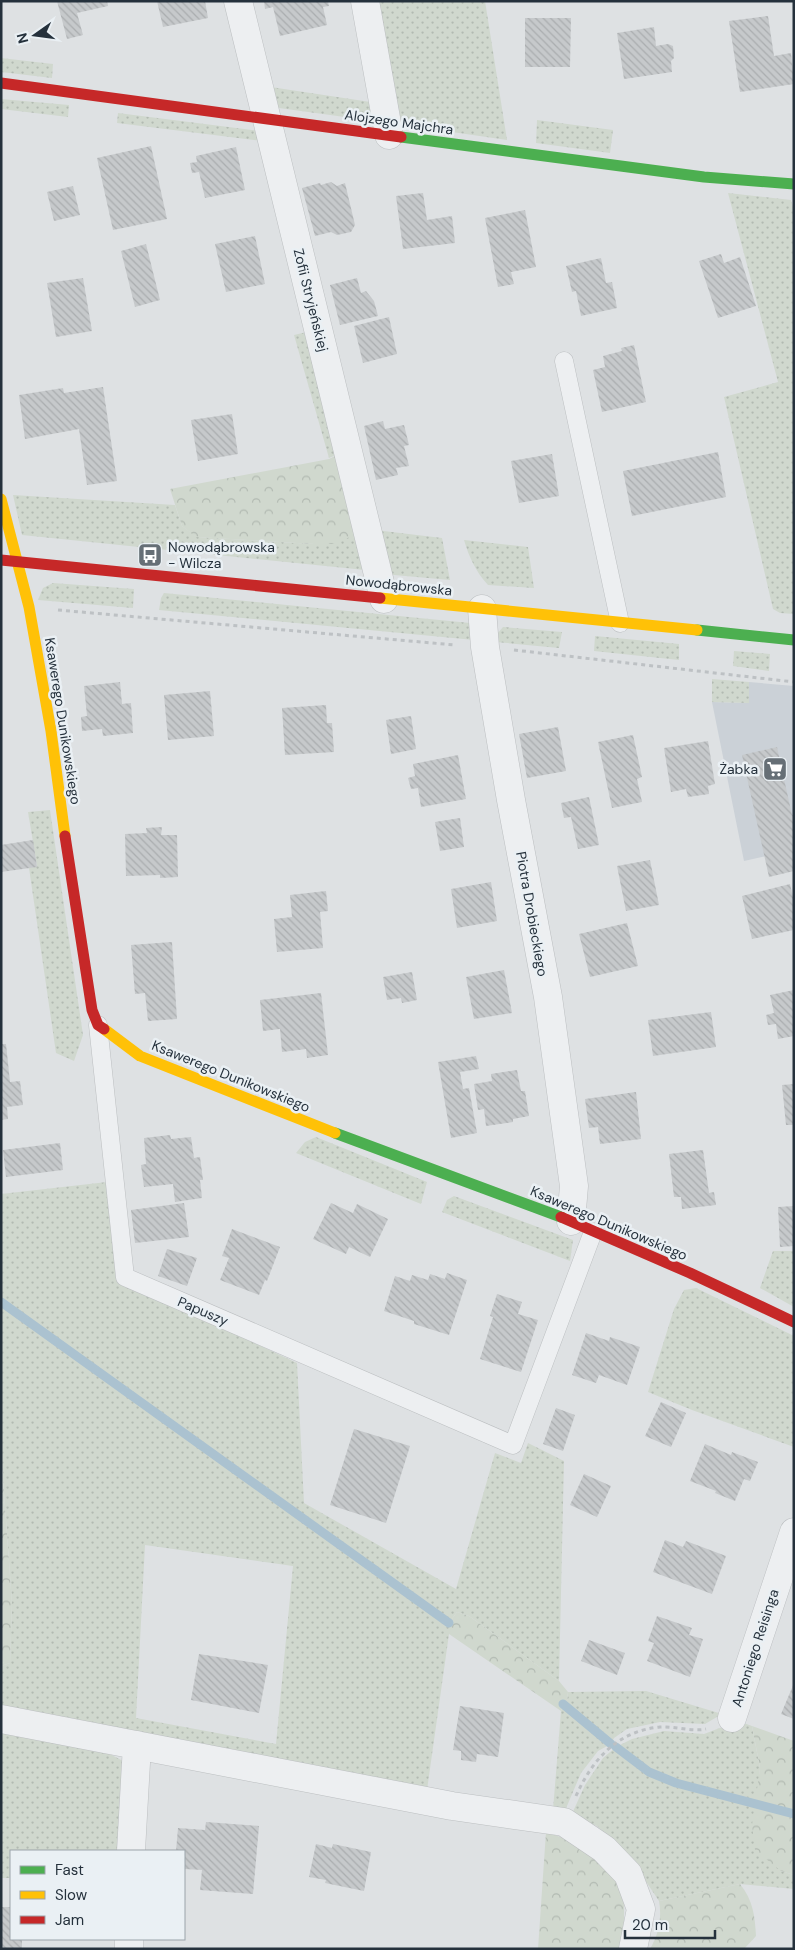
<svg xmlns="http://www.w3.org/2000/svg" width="795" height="1950" font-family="'DM Sans',sans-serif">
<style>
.built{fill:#cbd1d7}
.green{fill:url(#green-dots);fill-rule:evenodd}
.forest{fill:url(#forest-crowns)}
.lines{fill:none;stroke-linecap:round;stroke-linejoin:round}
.stream{stroke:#abc2d0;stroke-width:9}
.building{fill:url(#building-back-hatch)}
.lane-casing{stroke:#bcbfc1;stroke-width:19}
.street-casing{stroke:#bcbfc1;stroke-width:29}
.path{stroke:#bdc1c4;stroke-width:3;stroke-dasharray:4 4;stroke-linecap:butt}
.lane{stroke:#edeff1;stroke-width:18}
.street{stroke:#edeff1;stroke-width:28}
.fast{stroke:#4caf50;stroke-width:11}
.slow{stroke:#ffc107;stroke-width:11}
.jam{stroke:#c62828;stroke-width:11}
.labels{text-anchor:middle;stroke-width:5;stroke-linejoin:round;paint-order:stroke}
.street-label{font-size:14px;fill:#25313c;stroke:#eaf0f4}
.poi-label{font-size:14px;fill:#25313c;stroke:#eaf0f4;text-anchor:start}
</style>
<defs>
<pattern id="green-dots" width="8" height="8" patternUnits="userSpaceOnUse" patternTransform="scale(1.25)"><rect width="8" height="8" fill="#d0d8ce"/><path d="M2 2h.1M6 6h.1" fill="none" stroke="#b2bab2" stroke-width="1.8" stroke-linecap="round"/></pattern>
<pattern id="forest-crowns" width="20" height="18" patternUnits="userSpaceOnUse" patternTransform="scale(1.25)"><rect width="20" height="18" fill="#d0d8ce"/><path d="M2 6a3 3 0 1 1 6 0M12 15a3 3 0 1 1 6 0" fill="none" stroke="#b2bab2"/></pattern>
<pattern id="building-back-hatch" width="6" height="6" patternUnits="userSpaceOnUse" patternTransform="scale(1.25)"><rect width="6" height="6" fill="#c6c9cb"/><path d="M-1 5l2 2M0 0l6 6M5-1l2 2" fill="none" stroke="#aaadaf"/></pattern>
</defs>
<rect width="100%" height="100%" fill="#dee1e3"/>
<path class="built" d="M749,682L794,686V850L744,861L712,702L749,703Z"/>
<path class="green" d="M375,1H485L507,140L397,124Z
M1,58L53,64L52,78L1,72Z
M264,86L377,103L374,121L279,108Z
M1,99L69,105L68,117L1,109Z
M118,113L259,131L262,141L117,123Z
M537,120L613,130L610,153L536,143Z
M728,193L791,200L794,211V614L780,613L773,609L724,397L778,382Z
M311,331L341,453L329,458L294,335Z
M13,495L175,505L182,526L197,537L314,544L361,526L365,570L22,535Z
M375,530L442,538L450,580L383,574Z
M464,540L528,547L534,588L488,585C476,572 469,557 464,540Z
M53,583L134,589L133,608L38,600L43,588Z
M164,593L470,623L474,640L159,610L161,598Z
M503,627L562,632L559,648L496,642L497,634Z
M595,636L679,644V660L594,651Z
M734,651L770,654L769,671L733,666Z
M712,679L749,682V703L712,702Z
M50,810L83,1035L74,1061L56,1053L29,868L37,866L28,812Z
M316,1137L427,1182L421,1204L296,1153L305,1142Z
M107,1182L135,1287L297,1363L304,1503L456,1589L495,1453L521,1463L528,1443L564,1461L559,1681L469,1616L457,1612L449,1623V1634L427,1790L132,1734L1,1705V1666L10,1663L12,1603L1,1452V1194ZM145,1545L293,1566L276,1744L136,1718Z
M454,1196L573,1240L570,1261L442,1212L447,1200Z
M773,1251H794V1307L760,1288Z
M696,1288L794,1336V1447L692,1410L648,1392L674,1309L684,1290Z
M646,1691L722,1714L705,1724L660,1722L627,1729L614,1738L611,1744L598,1751L581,1773L564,1813L553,1810L561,1711L563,1704L567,1701L568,1692Z
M738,1721L752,1726L760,1768L758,1788L781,1871L794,1875V1889L740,1884L659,1901L629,1856L597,1826L571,1816L585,1785L603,1758L616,1747L632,1739L664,1731L704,1734Z
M1,1732L106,1752L123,1761L118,1851H11V1878H1Z"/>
<path class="forest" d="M341,453L361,526L354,535L335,544H314L196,537L182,526L170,489L329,459Z
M1,1452L12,1603L10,1663L1,1666Z
M457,1612L469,1616L559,1681L568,1692L567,1701L563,1704L561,1711L449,1634V1623Z
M752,1726L794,1741V1875L781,1871L755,1850L752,1825L760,1768Z
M546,1832L575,1842L599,1856L624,1891V1936L619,1949H538Z
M740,1884C753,1900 755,1916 756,1936L745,1948L650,1949C659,1934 662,1917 659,1901Z"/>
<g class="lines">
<path class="stream" d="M1,1302L449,1623
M563,1704L611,1744
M616,1747L649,1772L676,1783L794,1814"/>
</g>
<path class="building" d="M57,1H107L108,6L77,13L83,35L67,39Z
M157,1H205L208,18L163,27Z
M264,1H328L329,6L323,7L327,25L280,36L273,7L265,9Z
M768,16L774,56L791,53L794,84L740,92L729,21Z
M525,18H571L570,67H525Z
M654,27L656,46L668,44L673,46L674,58L671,61L672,72L624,79L617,33Z
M151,146L167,219L113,230L97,158Z
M236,147L245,190L205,198L199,172L192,173L190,163L197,162L196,156Z
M331,182L337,186L345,183L355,225L351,232L337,235L331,232L315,236L302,188L320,183L321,185Z
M73,186L80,215L54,221L47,192Z
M423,193L427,220L452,216L455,243L403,249L396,196Z
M525,210L536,267L511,272L514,284L498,287L485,218Z
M255,236L265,284L226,292L215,244Z
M146,244L160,300L135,307L121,251Z
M721,254L724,263L740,257L756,306L718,318L699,261Z
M601,258L606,283L612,282L617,308L581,316L576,291L572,292L566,266Z
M83,278L92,331L56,337L47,283Z
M357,278L361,293L366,291L374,301L378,316L340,325L330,285Z
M389,317L397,354L363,363L354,326Z
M634,345L646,402L602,412L593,370L605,367L603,356L622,351L621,348Z
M103,387L117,481L87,485L79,429L25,439L19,395L63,388L64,393Z
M232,414L238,454L198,461L191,420Z
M383,421L385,429L404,425L409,445L404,446L409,466L396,468L398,475L376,480L364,426Z
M718,452L726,497L632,516L623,471Z
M552,454L559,496L519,503L511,461Z
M120,682L122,704L131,703L133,733L103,736L102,729L82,731L81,717L87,716L84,686Z
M210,691L214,736L168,740L164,695Z
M326,705L327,723H332L334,752L285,755L282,708Z
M411,716L416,749L391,754L386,720Z
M558,727L566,771L527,778L519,734Z
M633,735L642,777L637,779L642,802L612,808L598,742Z
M708,741L715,784L708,786L709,794L688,797L686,789L671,792L664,748Z
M777,747L792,815L794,814V871L769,877L742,755Z
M458,755L466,799L421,807L418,788L411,789L408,778L415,776L413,764Z
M589,797L599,845L578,849L571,817L564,818L561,803Z
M460,818L464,847L440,851L435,822Z
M162,827L161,835H177L178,877L160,878V875L126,876L125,834L147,833L146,828Z
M33,840L37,867L1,872V845Z
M650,860L659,905L626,911L617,866Z
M491,882L497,921L457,928L451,889Z
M790,884L794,902V930L752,939L742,896Z
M326,891L328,911L320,912L323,948L277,952L274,919L292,917L290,895Z
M627,923L638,966L590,977L579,934Z
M172,942L177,1019L148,1021L145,993L135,994L131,945Z
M504,970L512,1013L474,1019L466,977Z
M412,972L417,1000L402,1003L401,998L387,1000L383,977Z
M794,990V1036L778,1039L776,1024L768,1025L766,1015L774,1013L770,995Z
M321,993L328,1055L307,1058L306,1049L282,1052L280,1029L263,1031L260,1000Z
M711,1012L716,1047L653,1056L648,1020Z
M1,1044H6L10,1082L20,1081L23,1105L7,1107L8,1119L1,1120Z
M476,1056L479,1069L460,1072L463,1089L469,1088L477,1133L451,1138L438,1062Z
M517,1070L521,1091H525L529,1116L513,1119V1122L486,1126L484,1109L478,1110L474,1084L492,1081L491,1074Z
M794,1084V1125H786L782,1085Z
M636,1092L641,1139L600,1144L598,1127L589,1128L585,1099Z
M170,1135L171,1139L191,1137L194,1158L200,1157L203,1180H200L202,1198L175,1202L173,1184L144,1187L141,1165L146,1164L144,1138Z
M60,1143L63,1170L6,1177L3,1150Z
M703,1150L709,1193L714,1192L716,1205L682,1209L681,1197H674L669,1154Z
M184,1203L189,1237L135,1243L131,1210Z
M331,1203L353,1213L357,1204L388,1219L370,1257L349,1247L346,1254L313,1239Z
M794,1206V1246L780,1247L778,1207Z
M232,1229L280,1247L267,1281L265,1280L259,1295L220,1280L229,1258L222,1256Z
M167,1249L197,1258L187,1286L158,1276Z
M447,1273L467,1280L449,1335L414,1324V1321L384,1311L395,1276L410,1281L412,1275L428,1280L430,1274L445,1279Z
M497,1294L522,1302L518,1314L538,1320L521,1372L480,1359L493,1317L490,1316Z
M586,1333L609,1341L610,1337L640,1347L627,1385L599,1375L596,1383L572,1375Z
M661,1402L686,1413L671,1447L645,1436Z
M556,1408L575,1415L563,1451L543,1444Z
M354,1429L410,1446L386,1523L330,1505Z
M705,1444L731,1455L732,1452L758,1462L750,1481L744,1479L735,1501L715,1493L716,1491L690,1481Z
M584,1474L611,1486L597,1517L570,1505Z
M665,1540L683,1547L686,1541L726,1556L712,1594L653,1572Z
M657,1616L692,1628L689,1635L703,1639L690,1677L647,1661L654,1643L648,1641Z
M589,1640L625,1653L617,1675L581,1661Z
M199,1654L268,1665L259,1713L191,1700Z
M794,1683V1719L781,1714Z
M460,1706L504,1713L498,1757L477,1754L476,1762L461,1760V1751L453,1750Z
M206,1822L259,1826L253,1894L200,1890L202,1870L184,1869V1851H176L178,1828L205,1830Z
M316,1844L332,1848L333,1844L371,1852L364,1891L325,1883L326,1880L309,1877Z
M1,1907H11V1939H22V1949H1Z"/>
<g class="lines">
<defs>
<path id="lane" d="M564,361L620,623
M98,1025L125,1277L513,1445L593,1232"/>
<path id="street" d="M238,1L384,599
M365,1L389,135
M482,609L485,647L511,800L548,997L574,1186L571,1221
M732,1718L794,1532
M1,1719L452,1806L564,1822L604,1849L628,1874L641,1909L633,1949
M131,1851L137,1745
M129,1949V1939"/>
</defs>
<use href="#lane" class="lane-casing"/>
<use href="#street" class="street-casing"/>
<path class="path" d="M58,610L455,645
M514,650L794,682
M576,1796C592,1760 617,1731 660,1727C675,1726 691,1732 706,1729"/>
<use href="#lane" class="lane"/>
<use href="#street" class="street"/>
<path class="fast" d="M401,137L704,177L794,184
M697,630L794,640
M335,1133L561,1217"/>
<path class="slow" d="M1,499L29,607L51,731L65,836
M380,598L697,630
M104,1029L140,1056L335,1133"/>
<path class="jam" d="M1,83L401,137
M1,560L380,598
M65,836L92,1010L98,1025L104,1029
M561,1217L690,1273L794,1322"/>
</g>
<defs>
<symbol id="bus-square" viewBox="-11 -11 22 22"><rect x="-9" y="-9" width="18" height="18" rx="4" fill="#666f76" stroke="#eaf0f4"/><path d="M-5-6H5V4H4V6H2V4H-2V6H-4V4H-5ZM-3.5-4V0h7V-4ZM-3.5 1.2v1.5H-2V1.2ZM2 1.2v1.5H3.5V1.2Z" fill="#fff"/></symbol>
<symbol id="supermarket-square" viewBox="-11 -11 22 22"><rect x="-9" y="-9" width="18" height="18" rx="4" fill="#666f76" stroke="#eaf0f4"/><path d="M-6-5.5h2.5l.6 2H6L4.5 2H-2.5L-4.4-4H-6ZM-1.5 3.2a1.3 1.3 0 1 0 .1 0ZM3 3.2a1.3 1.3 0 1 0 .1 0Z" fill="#fff"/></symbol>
</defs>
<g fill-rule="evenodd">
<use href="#bus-square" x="136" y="541" width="28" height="28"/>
<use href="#supermarket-square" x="761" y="755" width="28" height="28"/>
</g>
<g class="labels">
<g class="street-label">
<text transform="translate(399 122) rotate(8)" y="5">Alojzego Majchra</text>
<text transform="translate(311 300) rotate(76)" y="5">Zofii Stryjeńskiej</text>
<text transform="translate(399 585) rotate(6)" y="5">Nowodąbrowska</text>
<text transform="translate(63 721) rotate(81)" y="5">Ksawerego Dunikowskiego</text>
<text transform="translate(532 914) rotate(80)" y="5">Piotra Drobieckiego</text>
<text transform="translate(231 1076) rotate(22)" y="5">Ksawerego Dunikowskiego</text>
<text transform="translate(609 1223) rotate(23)" y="5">Ksawerego Dunikowskiego</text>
<text transform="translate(203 1311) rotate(23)" y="5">Papuszy</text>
<text transform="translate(755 1648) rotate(-72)" y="5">Antoniego Reisinga</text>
</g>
<g class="poi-label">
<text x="168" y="552">Nowodąbrowska<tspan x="168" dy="16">- Wilcza</tspan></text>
<text x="758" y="774" text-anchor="end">Żabka</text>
</g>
</g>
<rect width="795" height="1950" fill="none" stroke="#25313c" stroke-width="5"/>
<rect x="10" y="1850" width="175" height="90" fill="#eaf0f4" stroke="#9ba4aa"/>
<rect x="20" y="1866" width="25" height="8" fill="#4caf50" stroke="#9ba4aa"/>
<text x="55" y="1875" font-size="15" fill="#25313c">Fast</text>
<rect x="20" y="1891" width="25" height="8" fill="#ffc107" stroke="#9ba4aa"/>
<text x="55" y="1900" font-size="15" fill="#25313c">Slow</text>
<rect x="20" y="1916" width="25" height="8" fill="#c62828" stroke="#9ba4aa"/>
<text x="55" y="1925" font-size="15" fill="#25313c">Jam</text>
<g transform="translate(35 35) rotate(256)" stroke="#eaf0f4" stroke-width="4" paint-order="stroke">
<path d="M0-4L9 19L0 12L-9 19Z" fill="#25313c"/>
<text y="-8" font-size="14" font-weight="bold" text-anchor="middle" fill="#25313c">N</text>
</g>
<path d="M625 1930v8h90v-8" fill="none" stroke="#25313c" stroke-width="2.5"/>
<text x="632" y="1930" font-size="15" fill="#25313c" stroke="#eaf0f4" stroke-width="4" paint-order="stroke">20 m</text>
</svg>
